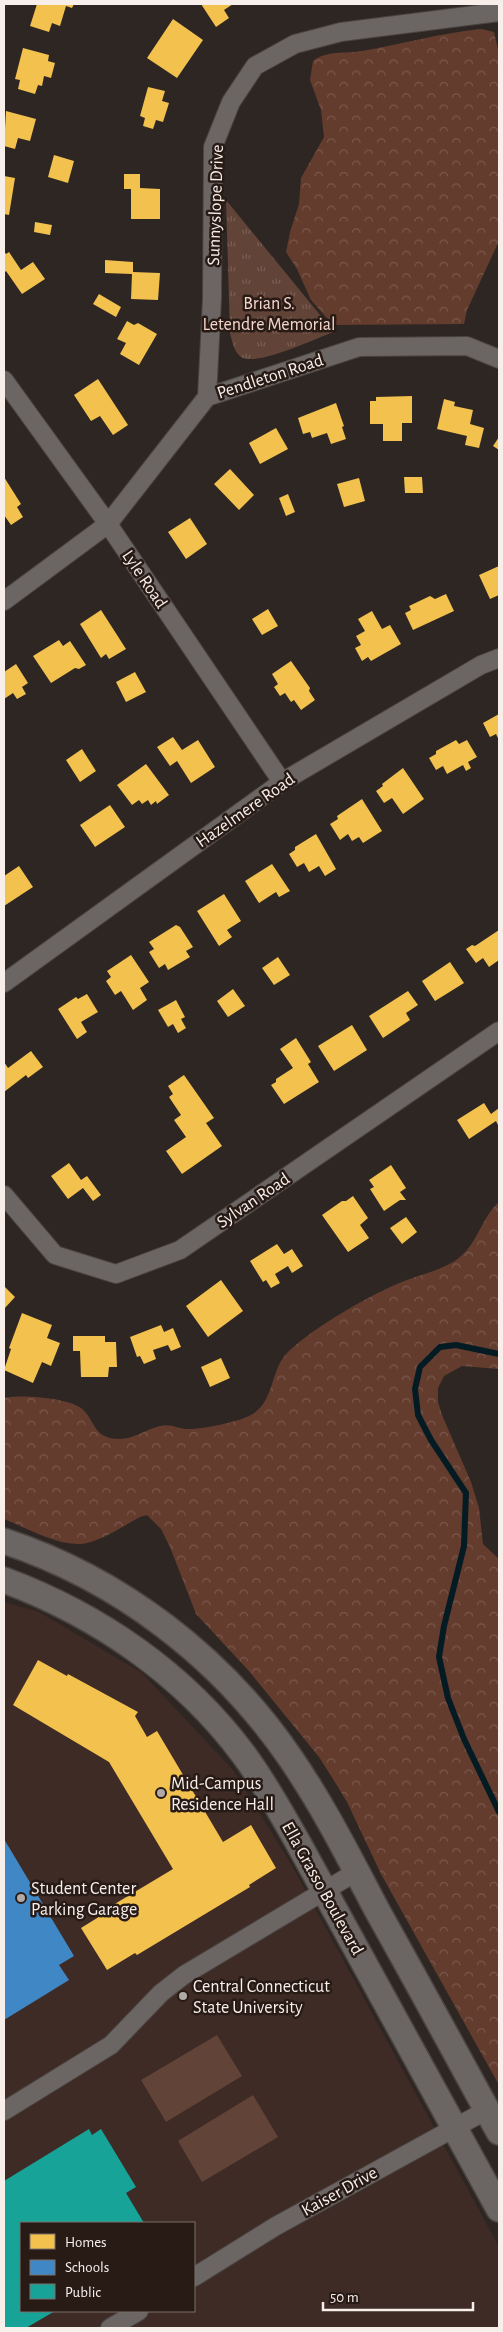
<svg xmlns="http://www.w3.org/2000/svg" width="503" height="2332" font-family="'Alegreya Sans',sans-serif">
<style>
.built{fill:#3e2b25;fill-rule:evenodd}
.forest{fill:url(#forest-crowns)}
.park{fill:url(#park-tufts)}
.garden{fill:#624337}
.homes{fill:#f2c14e}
.schools{fill:#3f88c5}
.public{fill:#17a398}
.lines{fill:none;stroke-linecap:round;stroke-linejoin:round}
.stream{stroke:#041b24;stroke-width:6}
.minor-casing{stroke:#4b4541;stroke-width:20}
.secondary-casing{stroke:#4b4541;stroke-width:28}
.minor{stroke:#6b6563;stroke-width:18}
.secondary{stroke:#6b6563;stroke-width:25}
.poi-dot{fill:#b1a9a5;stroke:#281b16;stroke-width:2}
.labels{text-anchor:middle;stroke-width:5;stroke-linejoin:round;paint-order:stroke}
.street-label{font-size:18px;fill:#f8efeb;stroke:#281b16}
.park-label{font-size:18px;fill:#f6d6cb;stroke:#281b16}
.poi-label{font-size:18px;fill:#f8efeb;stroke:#281b16;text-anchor:start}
</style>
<defs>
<pattern id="forest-crowns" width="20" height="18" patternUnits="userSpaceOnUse" patternTransform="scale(1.25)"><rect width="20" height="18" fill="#633c2e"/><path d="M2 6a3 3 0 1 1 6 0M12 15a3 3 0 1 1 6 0" fill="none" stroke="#7a584c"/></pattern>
<pattern id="park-tufts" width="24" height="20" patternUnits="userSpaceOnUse" patternTransform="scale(1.25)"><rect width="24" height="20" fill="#624337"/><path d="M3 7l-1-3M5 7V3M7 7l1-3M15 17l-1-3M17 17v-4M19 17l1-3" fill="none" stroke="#795e54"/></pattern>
</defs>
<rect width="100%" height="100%" fill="#2e2623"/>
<path class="built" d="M4,1602L39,1612L142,1673L233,1770L291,1864L499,2247V2328H4ZM21,2223H194V2311H21Z"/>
<path class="forest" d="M481,29L494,32L499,54V241L467,310L464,324L333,325L311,300L297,269L286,252L290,232L299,204L301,178L324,137L321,110L310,80L313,61C327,50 345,54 362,51C402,44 441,33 481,29Z
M499,1202V1369L462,1366L444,1376L438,1388V1402L442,1415L471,1482L479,1508L483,1544L499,1559V2085L381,1874L347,1802L333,1779L319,1757L248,1670L196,1614L170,1547L161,1529L147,1515L140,1517C125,1525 98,1543 81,1544C55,1545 27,1528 4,1519V1398C20,1394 68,1398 81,1408C96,1420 92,1439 120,1439C133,1439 147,1429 160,1426C171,1423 178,1429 189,1429C204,1429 238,1422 251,1415C275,1402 270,1369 288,1352C314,1327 365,1298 397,1284C417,1275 443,1271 460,1257C478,1242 482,1217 499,1202Z"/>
<path class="park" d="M226,200L334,332C316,338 257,367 241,357C234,352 232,341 230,333Z"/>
<path class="garden" d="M217,2035L242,2076L166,2122L141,2080Z
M253,2095L278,2137L202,2182L178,2141Z"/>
<path class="homes" d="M37,4H74L72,8L66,6L60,26L52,23L49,32L30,26Z
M201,4H233L224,10L229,18L216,27Z
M173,19L203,40L177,78L147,58Z
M23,48L49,55L48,61L55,63L51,78L44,76L42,86L38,85L35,94L18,89L20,80L15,79Z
M148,87L165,91L162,101L169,103L163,122L156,120L153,129L143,126L145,118L140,116Z
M6,111L36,119L30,141L18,138L15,149L4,146Z
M54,155L74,161L68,183L48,177Z
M124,174H140V188L160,189V219H131V189H124Z
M4,176L15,178L9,215L4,214Z
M35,222L52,225L50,235L34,232Z
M4,251L6,254L9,252L21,270L33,262L45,279L22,294L6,271L4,273Z
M105,260L133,262V272L160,273L158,300L131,299L132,274L105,273Z
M99,294L121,307L116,317L93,304Z
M127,321L134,325L138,323L157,334L139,365L120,354L126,343L117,339Z
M98,379L128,425L113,435L100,416L91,421L74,395Z
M412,396V423H402V441H383V424H370V401H376V397Z
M444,399L455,402L454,406L473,410L470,424L484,428L479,448L465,445L467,436L437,429Z
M336,403L344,426L342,427L346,439L331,444L327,433L312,438L310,432L303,434L298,418Z
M276,428L288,449L260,464L249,443Z
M499,437V450L493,446Z
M230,469L254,495L239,510L214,484Z
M4,477L21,504L17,507L23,517L11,525L4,515Z
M404,477H422L423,493H405Z
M359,478L365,501L344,507L337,484Z
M288,494L295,512L286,516L279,498Z
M190,518L207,544L186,559L168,532Z
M499,566V595L490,599L479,575Z
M446,594L454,611L413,630L405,613L411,610L409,606L430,596L435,599Z
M268,609L278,626L262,635L252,619Z
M101,610L126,649L109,659L106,654L101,658L80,624Z
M372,611L382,629L390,625L401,644L371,661L368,657L362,661L355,648L361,645L356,636L365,631L358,619Z
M59,640L63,646L70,641L86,665L79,669L75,668L51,683L33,656Z
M291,661L310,688L309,691L315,700L301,710L294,700L291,702L285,693L280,696L274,687L278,684L272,674Z
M16,664L28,683L22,687L26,694L17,699L13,693L4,699V672Z
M135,672L146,692L126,702L116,682Z
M499,714V740L496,734L490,737L483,723Z
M173,737L182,750L198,740L215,767L191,783L177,761L170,766L157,747Z
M456,740L459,744L467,740L477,757L468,762L471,768L466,771L463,765L447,774L443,766L436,770L429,758L436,754V751Z
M82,749L96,771L80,782L66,760Z
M146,764L169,795L157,804L156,801L151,805L148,800L142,804L139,800L132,805L117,785Z
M403,768L424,799L403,814L392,798L384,803L376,791L383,786L382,784Z
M362,799L382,831L363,843L359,837L352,841L348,834L340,840L330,824L338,819L337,816Z
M110,805L125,827L95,847L80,825Z
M316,834L336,869L325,876L319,866L309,872L304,863L297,867L289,854L295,850V847Z
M272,864L290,891L279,897L276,892L259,903L245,881Z
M19,866L33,887L4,906V876Z
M224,894L241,921L227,930L232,937L219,946L197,911Z
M176,925L180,927L193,947L186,951L190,957L168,970L165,964L159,968L149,952L154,949L149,942Z
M499,930V960L489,967L483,958L476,963L466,949L472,945L475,946Z
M131,955L149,982L140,988L147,1000L133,1010L121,991L115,995L106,981L111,977L107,971Z
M278,957L290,975L274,985L262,968Z
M450,962L464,983L435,1001L422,981Z
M233,989L245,1006L228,1017L217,1001Z
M408,991L418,1005L406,1013L410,1020L383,1038L369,1016Z
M87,994L98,1012L81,1022L87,1032L77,1039L58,1009L76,997L78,999Z
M176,1000L185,1017L181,1019L186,1028L178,1033L173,1024L168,1027L158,1010Z
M352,1025L367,1050L334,1071L318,1046Z
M296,1038L311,1062L308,1064L319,1082L284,1104L271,1085L276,1082V1079L293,1068L280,1049Z
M31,1051L43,1067L28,1078L26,1075L4,1092V1062L8,1068Z
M184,1075L214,1118L206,1123L222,1146L182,1174L166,1151L186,1137L174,1120L181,1115L169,1097L173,1094L168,1086Z
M484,1103L491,1114L499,1108V1127L496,1121L469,1139L457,1120Z
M69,1163L81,1180L87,1176L101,1195L93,1201L83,1188L68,1199L51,1176Z
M391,1165L406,1188L400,1192L406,1200H400L384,1211L370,1189L374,1187L369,1180Z
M353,1196L368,1218L360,1225L369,1238L348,1252L322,1215L342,1201H346Z
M406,1217L417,1232L402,1244L390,1228Z
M277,1244L284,1254L292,1249L303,1266L292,1273L288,1266L275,1274L280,1283L271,1288L266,1280L263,1282L250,1261Z
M221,1280L243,1311L208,1337L186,1306Z
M4,1286L15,1297L4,1309Z
M22,1313L52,1325L47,1338L60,1343L51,1366L42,1362L33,1383L4,1370L11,1349L9,1348Z
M161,1325L164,1332L173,1328L181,1347L171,1351L168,1345L153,1350L156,1359L144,1364L140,1356L137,1357L130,1337Z
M73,1336H105V1342H116L117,1367H109L108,1377H81L80,1351H73Z
M221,1358L230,1378L210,1387L201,1367Z
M38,1660L67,1676L68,1674L138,1712L135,1716L147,1737L157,1731L223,1842L251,1825L276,1868L249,1885L250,1887L137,1955L135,1953L107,1970L81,1928L110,1910L108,1908L173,1869L109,1762L13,1705Z"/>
<path class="schools" d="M4,1839L74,1956L59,1965L69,1980L4,2020Z"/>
<path class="public" d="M89,2129L92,2135L101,2129L136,2187L126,2193L144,2223H21V2311H55L26,2328H4V2181Z"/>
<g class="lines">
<path class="stream" d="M499,1354L456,1345L440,1347L420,1367L415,1389L418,1415L431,1440L466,1493L464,1546L444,1626L439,1657L448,1698L464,1739L499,1812"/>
<defs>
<path id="minor" d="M4,380L108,524L282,782
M207,397L212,299L213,147L231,102L255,66L295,44L341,32L499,12
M4,601L108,524L207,397L359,347L467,346L499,359
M4,983L282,782L481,665L499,658
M4,1195L55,1255L116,1274L180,1250L499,1031
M4,2111L111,2045L161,1993L184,1975L356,1872
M194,2277L276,2226L487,2110
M110,2328L139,2311"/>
<path id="secondary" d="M4,1541C119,1579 220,1656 289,1756C323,1805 350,1859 378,1912C419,1985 459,2059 499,2132
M4,1580C98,1615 184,1674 244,1755C264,1782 280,1811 296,1839L499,2209"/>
</defs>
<use href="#minor" class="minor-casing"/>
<use href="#secondary" class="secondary-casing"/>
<use href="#minor" class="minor"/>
<use href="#secondary" class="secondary"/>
</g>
<g class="poi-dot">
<circle cx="161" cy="1793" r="5"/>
<circle cx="21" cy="1898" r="5"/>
<circle cx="183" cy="1996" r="5"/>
</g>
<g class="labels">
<g class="street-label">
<text transform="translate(215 205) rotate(-88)" y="6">Sunnyslope Drive</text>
<text transform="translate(270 376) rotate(-18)" y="6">Pendleton Road</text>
<text transform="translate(145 579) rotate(56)" y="6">Lyle Road</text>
<text transform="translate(245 810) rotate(-35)" y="6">Hazelmere Road</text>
<text transform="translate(253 1200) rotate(-34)" y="6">Sylvan Road</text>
<text transform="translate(323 1888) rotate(61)" y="6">Ella Grasso Boulevard</text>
<text transform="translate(339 2191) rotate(-29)" y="6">Kaiser Drive</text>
</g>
<g class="park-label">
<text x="269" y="309">Brian S.<tspan x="269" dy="21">Letendre Memorial</tspan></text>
</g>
<g class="poi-label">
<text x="171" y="1789">Mid-Campus<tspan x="171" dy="21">Residence Hall</tspan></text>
<text x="31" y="1894">Student Center<tspan x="31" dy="21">Parking Garage</tspan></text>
<text x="193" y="1992">Central Connecticut<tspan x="193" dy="21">State University</tspan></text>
</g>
</g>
<rect width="503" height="2332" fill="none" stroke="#f8efeb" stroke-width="10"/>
<rect x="20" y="2222" width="175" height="90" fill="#281b16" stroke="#7b706b"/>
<rect x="30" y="2234" width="25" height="15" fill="#f2c14e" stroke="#7b706b"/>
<text x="65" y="2247" font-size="15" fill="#f8efeb">Homes</text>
<rect x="30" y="2260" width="25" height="15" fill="#3f88c5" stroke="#7b706b"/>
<text x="65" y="2272" font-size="15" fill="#f8efeb">Schools</text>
<rect x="30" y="2284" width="25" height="15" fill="#17a398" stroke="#7b706b"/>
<text x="65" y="2297" font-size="15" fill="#f8efeb">Public</text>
<path d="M323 2302v8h150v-8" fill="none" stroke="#f8efeb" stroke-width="2.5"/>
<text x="330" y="2302" font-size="15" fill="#f8efeb" stroke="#281b16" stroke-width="4" paint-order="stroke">50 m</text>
</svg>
